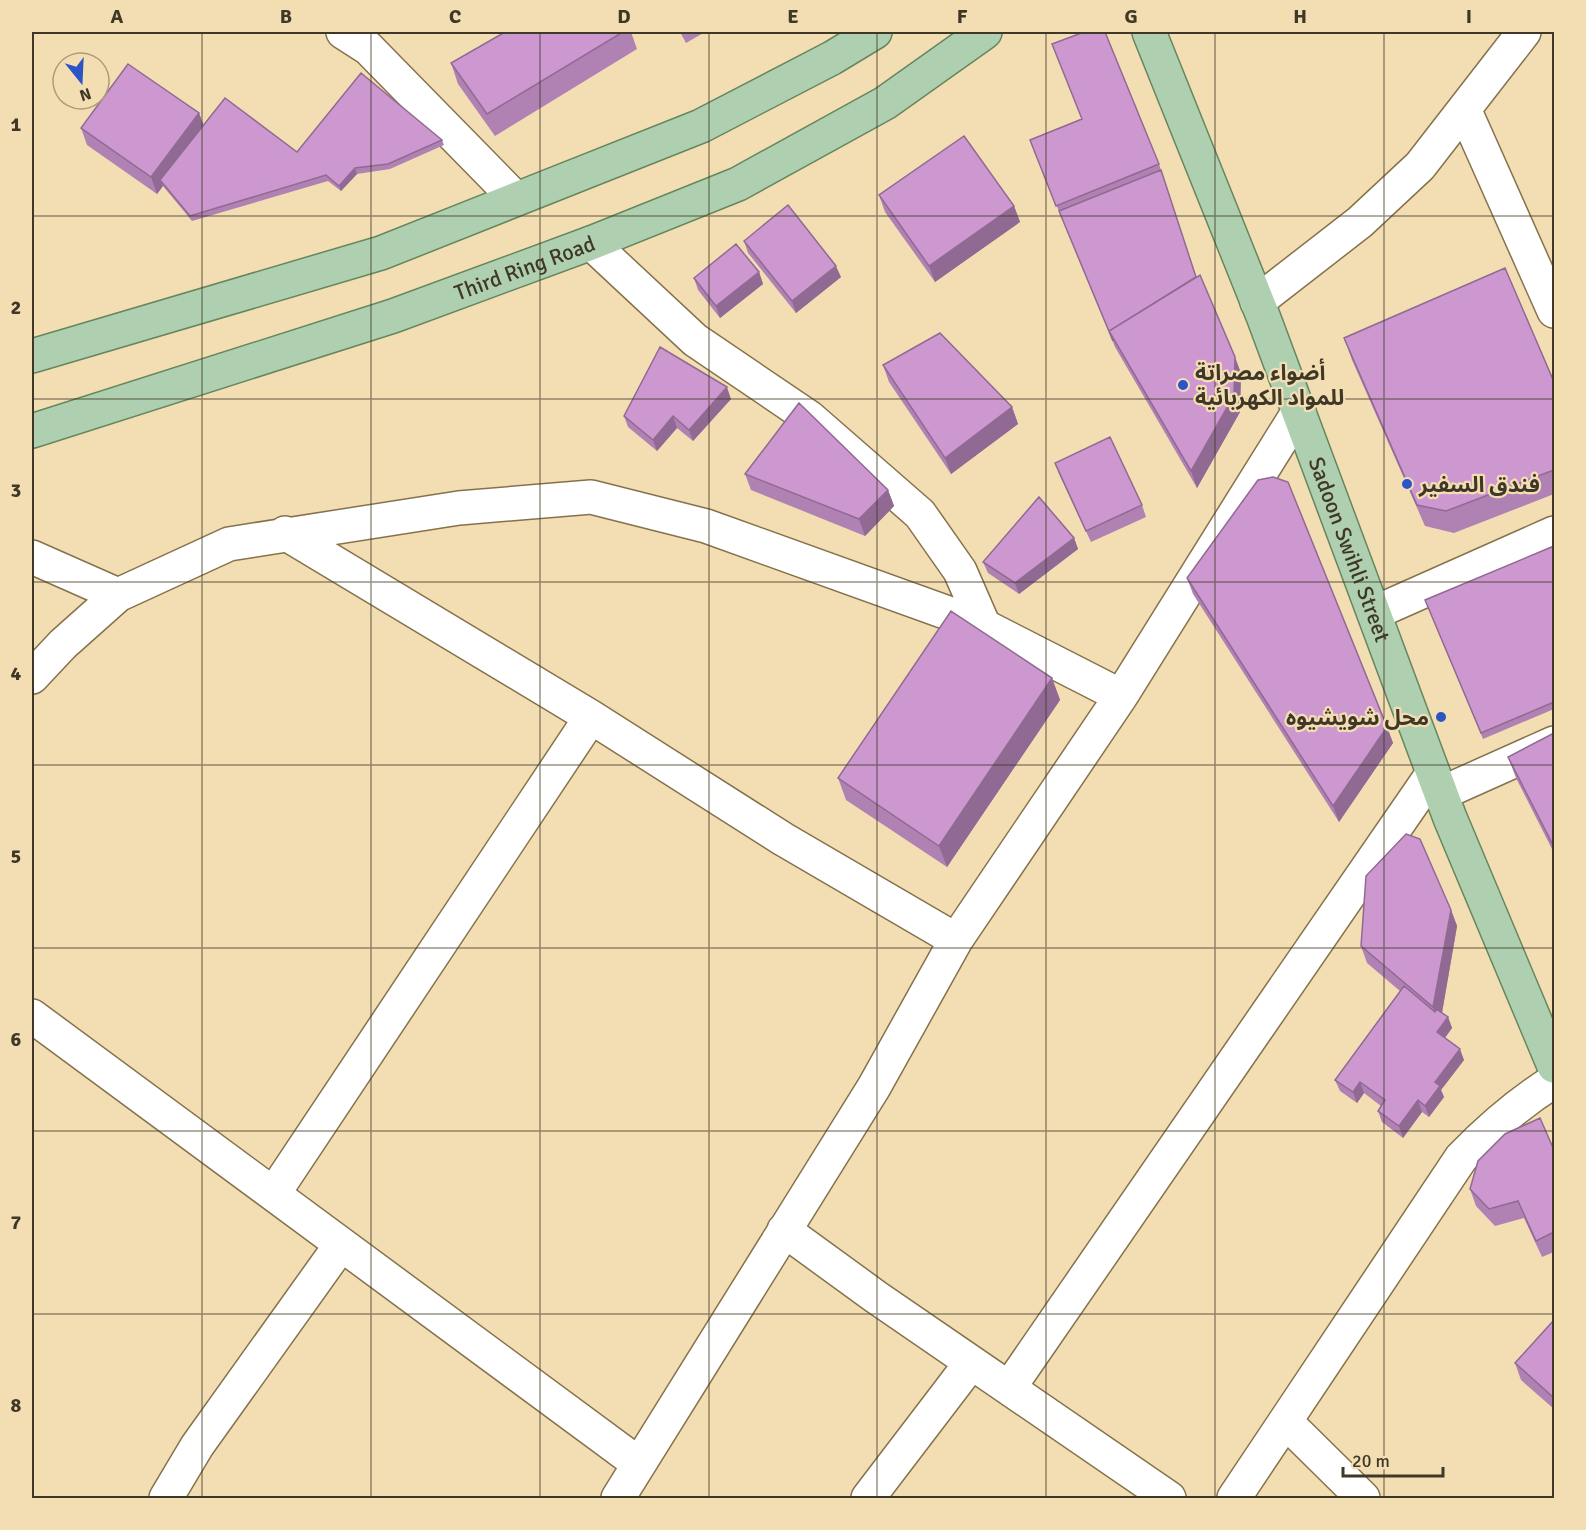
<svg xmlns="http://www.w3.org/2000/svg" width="1586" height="1530" font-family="Signika,'Noto Sans Arabic',sans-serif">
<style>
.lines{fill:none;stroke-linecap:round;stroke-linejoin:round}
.minor-casing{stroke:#85724b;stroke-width:36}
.major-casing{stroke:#66865e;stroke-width:36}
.minor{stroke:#fff;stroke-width:33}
.major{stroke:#afd0b0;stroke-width:33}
.wall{fill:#b082b3}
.shaded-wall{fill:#906a92}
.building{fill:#cd97d0;stroke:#906a92;stroke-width:1.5}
.grid{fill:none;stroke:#403827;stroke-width:1.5;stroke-opacity:0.55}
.poi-dot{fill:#2b55c4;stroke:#f3deb4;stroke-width:2}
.labels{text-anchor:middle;stroke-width:4.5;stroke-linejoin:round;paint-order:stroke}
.street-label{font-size:22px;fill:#403827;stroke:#f3deb4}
.poi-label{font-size:22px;font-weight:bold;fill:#403827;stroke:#f3deb4;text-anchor:start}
.neatline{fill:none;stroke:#403827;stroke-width:2}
.grid-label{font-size:20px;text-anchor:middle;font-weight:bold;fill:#403827}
</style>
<rect width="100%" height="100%" fill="#f3deb4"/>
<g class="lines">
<defs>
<path id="minor" d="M343,32L368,48L515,198
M1465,111L1554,311
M591,243L695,340L810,418L920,514L960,571L984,626
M1257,302L1360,222L1420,166L1524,32
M285,533L591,717
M32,557L118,595
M1374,613L1554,533
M32,677L63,644L118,595L229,544L459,508L591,497L706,526L984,626L1121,696
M1440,794L1554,743
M32,1016L639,1464
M274,1193L591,717L783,839L956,940
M784,1230L876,1297L1169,1498
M1009,1388L1433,773
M1286,1422L1363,1498
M166,1498L197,1446L340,1246
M618,1498L874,1087L956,940L1121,696L1299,411
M868,1498L971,1363
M1234,1498L1461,1158C1490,1128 1519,1103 1554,1081"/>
<g id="major">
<path id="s1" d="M1149,32L1263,316L1450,818L1554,1066"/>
<path d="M32,356L381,253L701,126L832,58L875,32"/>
<path id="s2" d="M32,431L393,316L591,243L738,184L885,103L985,32"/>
</g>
</defs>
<use href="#minor" class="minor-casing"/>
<use href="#major" class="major-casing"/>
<use href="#minor" class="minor"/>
<use href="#major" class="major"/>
</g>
<path class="wall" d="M505,32H631L637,49L495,136L458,84L451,63Z
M680,32H705L686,43Z
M199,113L204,126L297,152L442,140L444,145L390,169L357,174L341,191L328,181L192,221L163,186L157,194L87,145L81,128Z
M1034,151L1159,164L1196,277L1241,373L1240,412L1197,488L1115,347Z
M879,195L1014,206L1020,222L935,282L885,212Z
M744,241L841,277L796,313L748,253Z
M759,272L763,284L720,318L698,290L694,278Z
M1344,338L1554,382V494L1454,533L1425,526L1352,360Z
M883,365L1012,407L1018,424L951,474L889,382Z
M731,399L693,441L677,428L657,451L628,427L624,416Z
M1055,463L1142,505L1146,517L1091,542L1059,474Z
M745,474L888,490L894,506L865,536L751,490Z
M1074,538L1078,549L1019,594L988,573L983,562Z
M1554,546V709L1483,739L1425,600Z
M1187,578L1387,727L1393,743L1339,822L1193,594Z
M1052,678L1060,700L947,867L846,800L838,778Z
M1554,733V853L1516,778L1508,757Z
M1451,910L1457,926L1442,1013L1448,1017L1452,1028L1445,1038L1464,1060L1441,1090L1444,1097L1429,1117L1422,1112L1403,1138L1382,1122L1378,1111L1381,1106L1364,1093L1357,1103L1340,1091L1335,1080L1400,991L1367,963L1361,946Z
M1554,1150V1252L1542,1257L1524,1218L1495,1226L1476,1206L1470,1189Z
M1554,1320V1409L1521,1380L1515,1363Z"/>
<path class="shaded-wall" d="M199,113L205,130L160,180L163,186L157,194L151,177Z
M355,168L357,174L341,191L339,186Z
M1014,206L1020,222L935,282L929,266Z
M836,266L841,277L796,313L792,301Z
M759,272L763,284L720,318L716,306Z
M1235,357L1241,373L1240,412L1197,488L1191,471Z
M727,387L731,399L693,441L689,430Z
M1012,407L1018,424L951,474L945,458Z
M673,416L677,428L657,451L653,440Z
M888,490L894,506L865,536L859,519Z
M1074,538L1078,549L1019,594L1015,583Z
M1052,678L1060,700L947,867L939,846Z
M1387,727L1393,743L1339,822L1333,806Z
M1451,910L1457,926L1440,1024L1433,1007Z
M1448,1017L1452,1028L1441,1043L1437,1032Z
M1460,1049L1464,1060L1441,1090L1444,1097L1429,1117L1425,1106L1435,1082Z
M1360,1082L1364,1093L1357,1103L1353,1092Z
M1418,1100L1422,1112L1403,1138L1399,1126Z"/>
<path class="building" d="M505,32H623L487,114L451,63Z
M1084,32H1105L1159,164L1056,206L1030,140L1082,119L1052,44Z
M128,64L199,113L151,177L81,128Z
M361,73L442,140L388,164L355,168L339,186L326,175L190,216L160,180L225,98L297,152Z
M964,136L1014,206L929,266L879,195Z
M1161,170L1196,277L1109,331L1113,341L1059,211Z
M788,205L836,266L792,301L744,241Z
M736,244L759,272L716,306L694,278Z
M1505,268L1554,382V470L1446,511L1417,505L1344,338Z
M1200,275L1235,357L1234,395L1191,471L1109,331Z
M940,333L1012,407L945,458L883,365Z
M660,347L727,387L689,430L673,416L653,440L624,416Z
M799,403L888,490L859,519L745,474Z
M1110,437L1142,505L1086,531L1055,463Z
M1273,477L1288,482L1387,727L1333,806L1187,578L1258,480Z
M1039,497L1074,538L1015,583L983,562Z
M1554,546V702L1481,733L1425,600Z
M951,611L1052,678L939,846L838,778Z
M1554,733V847L1508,757Z
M1406,834L1420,839L1451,910L1433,1007L1361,946L1366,876Z
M1404,986L1435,1012L1436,1009L1448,1017L1437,1032L1460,1049L1435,1082L1440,1086L1425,1106L1418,1100L1399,1126L1378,1111L1385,1100L1360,1082L1353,1092L1335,1080Z
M1540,1118L1554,1150V1232L1536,1241L1518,1201L1489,1209L1470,1189L1478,1161L1505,1134Z
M1554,1320V1398L1515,1363Z"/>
<path class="grid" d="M202,32V1498M371,32V1498M540,32V1498M709,32V1498M877,32V1498M1046,32V1498M1215,32V1498M1384,32V1498M32,216H1554M32,399H1554M32,582H1554M32,765H1554M32,948H1554M32,1131H1554M32,1314H1554"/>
<g class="poi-dot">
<circle cx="1183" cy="385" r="6"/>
<circle cx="1407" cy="484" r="6"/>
<circle cx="1441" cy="717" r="6"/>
</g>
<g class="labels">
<g class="street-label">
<text dy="8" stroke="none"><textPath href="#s2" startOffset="519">Third Ring Road</textPath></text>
<text dy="8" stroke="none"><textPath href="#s1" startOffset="555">Sadoon Swihli Street</textPath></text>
</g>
<g class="poi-label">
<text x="1195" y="380">أضواء مصراتة<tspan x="1195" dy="25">للمواد الكهربائية</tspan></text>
<text x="1419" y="492">فندق السفير</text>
<text x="1429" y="725" text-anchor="end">محل شويشيوه</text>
</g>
</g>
<rect width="1586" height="1530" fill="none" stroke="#f3deb4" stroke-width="66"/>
<g transform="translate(81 81) rotate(162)"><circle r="28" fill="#f3deb4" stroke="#ab9c7c" stroke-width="1.5"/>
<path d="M0-4.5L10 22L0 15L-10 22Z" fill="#2b55c4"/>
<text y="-9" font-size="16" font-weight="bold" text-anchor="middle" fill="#403827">N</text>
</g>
<path d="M1343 1467v9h100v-9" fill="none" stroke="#403827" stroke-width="3"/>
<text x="1352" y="1467" font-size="18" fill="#403827" stroke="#f3deb4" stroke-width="4.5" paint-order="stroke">20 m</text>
<rect x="33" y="33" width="1520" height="1464" class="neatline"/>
<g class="grid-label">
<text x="117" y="23">A</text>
<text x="286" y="23">B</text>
<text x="455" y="23">C</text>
<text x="624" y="23">D</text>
<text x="793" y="23">E</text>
<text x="962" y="23">F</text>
<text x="1131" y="23">G</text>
<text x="1300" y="23">H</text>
<text x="1469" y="23">I</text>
<text x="16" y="131">1</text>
<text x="16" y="314">2</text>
<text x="16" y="497">3</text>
<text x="16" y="680">4</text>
<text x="16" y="863">5</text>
<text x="16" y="1046">6</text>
<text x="16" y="1229">7</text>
<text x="16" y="1412">8</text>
</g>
</svg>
